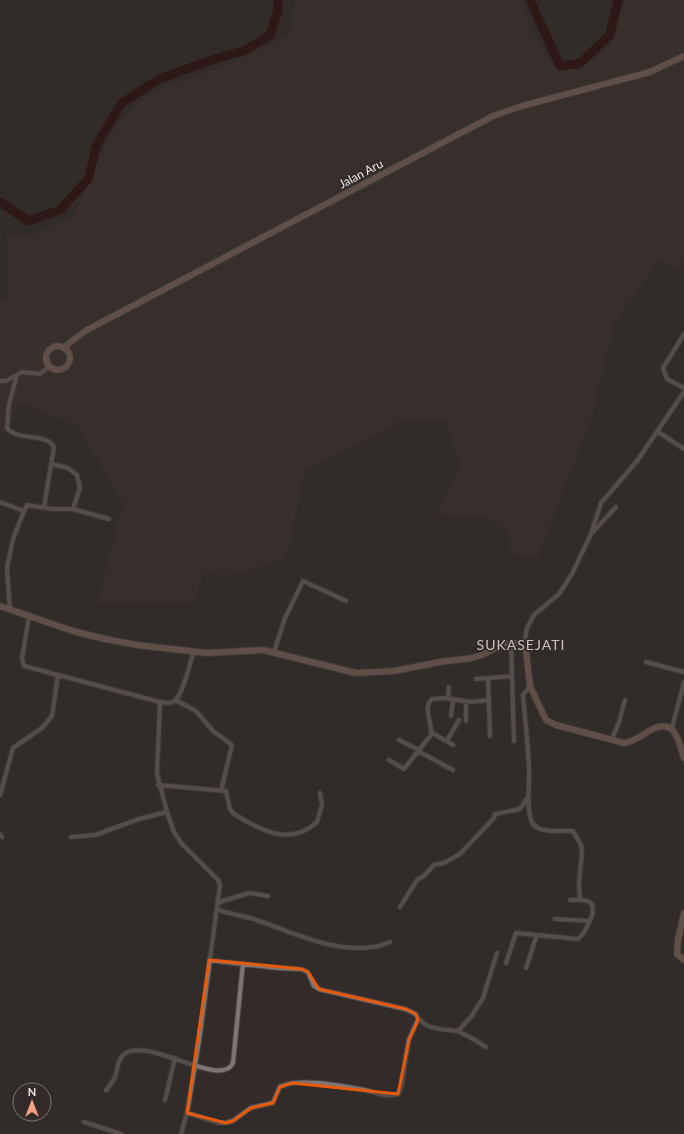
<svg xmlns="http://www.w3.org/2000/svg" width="684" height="1134" font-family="Lato,sans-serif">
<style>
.built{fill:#40332f}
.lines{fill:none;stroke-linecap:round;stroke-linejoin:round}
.river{stroke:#2c0200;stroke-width:9}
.street-casing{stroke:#4d4846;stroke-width:6}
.secondary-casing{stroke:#4d4846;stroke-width:8}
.street{stroke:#7e7674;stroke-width:4}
.secondary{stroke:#99786d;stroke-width:6}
.marked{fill:none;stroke:#e8590c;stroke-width:3;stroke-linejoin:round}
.labels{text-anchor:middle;stroke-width:3.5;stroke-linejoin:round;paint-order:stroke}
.street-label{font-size:12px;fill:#f0ecea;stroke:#322b29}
.quarter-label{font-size:14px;letter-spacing:1px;fill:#c9c0bd;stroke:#322b29}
</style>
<rect width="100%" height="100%" fill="#322b29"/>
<path class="built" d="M296,0H521L529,25L551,63L578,70L609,46L625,0H684V261L679,269L659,261L613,326L591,420L538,557L509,554V534L487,516L436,515L460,466L445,421H400L305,471L286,558L234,575L202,574L196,603H97L123,503L77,426L20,403L3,436L0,435V297L7,300V234L32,235L75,215L98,160L118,122L152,91L229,64L289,35Z"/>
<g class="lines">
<path class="river" d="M530,0L560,66L580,63L610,35L618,0
M0,202L28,221L60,210L88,179L97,144L122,103L159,79L217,58L244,51L270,35L278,10V0"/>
<defs>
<path id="street" d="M684,334L663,368L667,379L684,388
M17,375L9,404L7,428C18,442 46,432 54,447L44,507
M0,381H6L22,372L40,374L48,367
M657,431L684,449
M51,464L68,468L77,475L80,488L73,509
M0,502L24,511L27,505L53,509H73L109,519
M593,532L616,507
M10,609L7,568L13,539L24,511
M29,617L22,658L24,666L160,702
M511,643L514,741
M524,647L527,628L534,615L559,594L572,574L591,534L601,503L637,461L684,392
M274,652L285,618L303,581L346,601
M646,662L684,672
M488,678L490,736
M476,679L512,676
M530,686L523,695C525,719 528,743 529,768C530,780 525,816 534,825C543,834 562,830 573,831L581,845L582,852L579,882L580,900
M448,699L449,687
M175,700L196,711L213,731L232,745L221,791
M451,716L453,701
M466,721V702
M672,728L684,682
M431,732L453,745
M612,739L619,722L625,700
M399,740L419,750
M447,741L459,720
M418,751L453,770
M389,760L404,769L431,735C433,724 422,708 432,699L445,698L470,702L489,700
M158,785L226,791L230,809L234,814C260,830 290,847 317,822L322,805L320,793
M0,795L13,748L42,728L52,716L58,675
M0,834L2,837
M71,837L95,835L139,819L167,812
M219,902L250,893L268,896
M400,907L417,880L424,876L434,865L444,863L460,854L494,818L495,814L520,809L528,797
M218,910C231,914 244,916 257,920C296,934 349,960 390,942
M555,919L590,921
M209,960L278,968L302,969L308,972L314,986L319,989L406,1009L416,1014C424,1030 441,1029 458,1031L471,1017L483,998L497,953
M506,963L516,933L578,939C584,934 600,908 589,902C585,899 575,900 570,900
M526,968L537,935
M458,1031L475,1040L486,1047
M106,1090C109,1086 113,1082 115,1077C118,1069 117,1058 126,1053C151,1038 221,1089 233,1063L243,963
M165,1100L175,1058
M187,1113L219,1123H226L233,1121L251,1108L273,1103L280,1087C300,1077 342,1086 364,1090C374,1092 387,1098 398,1094L401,1088L409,1040L418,1020
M84,1122L121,1134
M181,1134L187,1113L199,1041L220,885L218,880L182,844L174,832L167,812L157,774L160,702C164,702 169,704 173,702C183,697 190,662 194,651"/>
<path id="secondary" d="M46 358a12 12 0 1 1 24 0a12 12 0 1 1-24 0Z
M63,348L85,331L493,116L522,106L650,72L684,56
M0,606L73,631L105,639L137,645L207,653L263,650L356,673L394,671L440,662L472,658L482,655L505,644L518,643L524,647L526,651L530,686L546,720L556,725L624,743C632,742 638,738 644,734C673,715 677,734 684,758
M684,913L678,940L677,954L684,960"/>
</defs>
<use href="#street" class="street-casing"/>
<use href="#secondary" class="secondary-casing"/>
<use href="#street" class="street"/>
<use href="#secondary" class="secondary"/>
</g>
<path d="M0 0H684V1134H0ZM209,960L302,969L308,972L319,989L406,1009L416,1014L418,1020L409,1040L398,1094L292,1083L280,1087L273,1103L251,1108L233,1121L226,1123L187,1113Z" fill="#322b29" fill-opacity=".55" fill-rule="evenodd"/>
<path class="marked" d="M209,960L302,969L308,972L319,989L406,1009L416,1014L418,1020L409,1040L398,1094L292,1083L280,1087L273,1103L251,1108L233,1121L226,1123L187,1113Z"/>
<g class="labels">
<g class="street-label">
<text transform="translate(361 174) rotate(-28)" y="4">Jalan Aru</text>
</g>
<g class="quarter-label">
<text x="521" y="650">SUKASEJATI</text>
</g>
</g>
<g transform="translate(32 1102)"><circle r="19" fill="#322b29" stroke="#7e7876"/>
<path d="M0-3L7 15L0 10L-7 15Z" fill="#f39f84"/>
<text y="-6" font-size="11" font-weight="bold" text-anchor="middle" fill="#f0ecea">N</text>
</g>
</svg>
